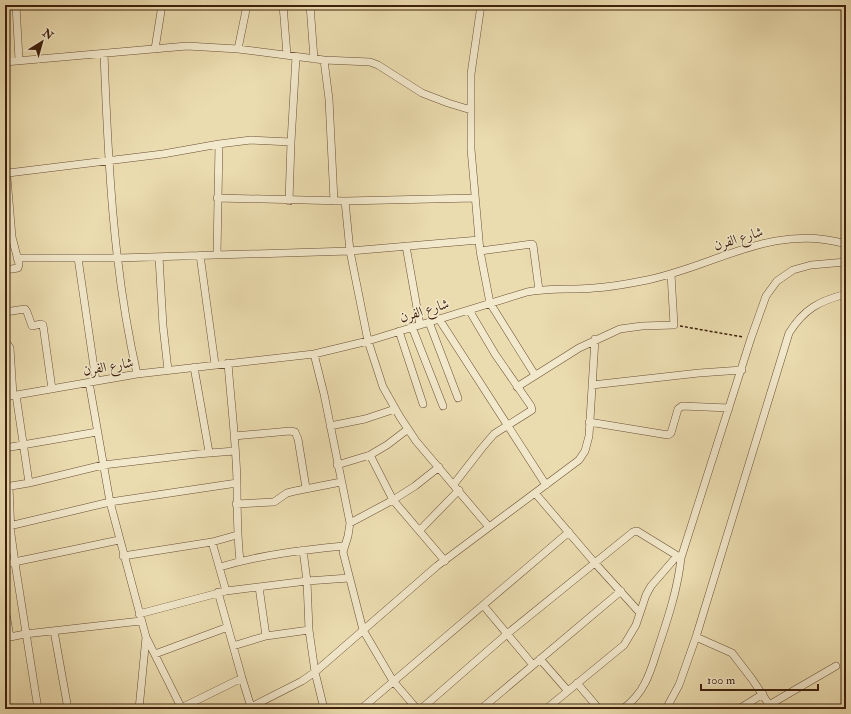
<svg xmlns="http://www.w3.org/2000/svg" width="851" height="714" font-family="'IM FELL Double Pica',Amiri,serif">
<style>
.lines{fill:none;stroke-linecap:round;stroke-linejoin:round}
.minor-casing{stroke:#694f35;stroke-width:8}
.path{stroke:#3e200c;stroke-width:1.5;stroke-dasharray:3 2;stroke-linecap:butt}
.minor{stroke:#f2e8cb;stroke-width:7}
.labels{text-anchor:middle;stroke-width:3;stroke-linejoin:round;paint-order:stroke}
.street-label{font-size:14px;fill:#3e200c;stroke:#f2e8cb}
</style>
<rect width="100%" height="100%" fill="#ebdcaf"/>
<filter id="stains"><feTurbulence type="fractalNoise" baseFrequency=".005" numOctaves="4"/><feColorMatrix values="0 0 0 0 .2 0 0 0 0 .09 0 0 0 0 .02 0 0 0 .5 -.17"/></filter>
<radialGradient id="worn" r=".72"><stop offset=".6" stop-color="#630" stop-opacity="0"/><stop offset="1" stop-color="#630" stop-opacity=".3"/></radialGradient>
<g class="lines">
<defs>
<path id="minor" d="M16,5L19,60
M283,5L287,55
M310,5L314,59
M481,5L471,74V149L480,251L490,303L535,375
M155,49L162,5
M238,49L247,5
M104,53C108,160 113,269 137,374
M324,60L329,99L334,201
M5,62L187,46L238,49L324,60L370,62L378,65L422,93L448,103L471,110
M5,154L12,237L19,264L18,268L5,270
M8,173L163,154L219,144L251,140L291,142
M217,198L345,201L475,198
M289,201L291,142L296,57
M345,201L350,251L368,341L383,387L400,417L416,441L489,527
M406,246L420,325
M480,251L532,244L533,245L539,290
M200,255L215,364
M217,255L219,144
M159,257L163,326L168,370
M17,258H118L350,251L479,240
M78,258L96,381
M5,312L25,309L27,312L32,326L41,324L43,325L52,389
M439,319L546,485
M429,322L458,398
M412,327L443,406
M399,331L423,404
M5,345H8L10,348L13,395
M314,354L324,394L350,523L348,536L343,552L363,630L393,681L417,709
M228,363C231,403 236,442 237,482C237,509 237,534 240,561
M194,367L209,452
M89,382L110,502L146,637L182,709
M592,385L699,373L742,370
M517,387L579,348L620,329L642,326L674,325L671,274
M16,395L29,483
M5,397L137,374L314,354L368,341L527,292C550,288 572,290 594,288C610,287 627,284 642,281C713,268 771,222 846,244
M589,422L668,435L671,433L678,409L682,406L729,408
M330,426L365,419L395,409
M234,436L290,431L295,432L298,439L306,488
M5,448L97,432
M370,455L393,500L445,561
M337,465L370,455L387,445L408,429
M454,484L482,448L494,434L532,410L531,406L495,354L469,310
M9,486L11,534L15,563L38,709
M5,487L29,483L103,465L197,454L235,451
M535,493L594,562L640,613
M236,504L274,502L287,493L295,491L341,482
M350,523L393,500L415,486L439,467
M5,527L110,502L237,483
M420,530L459,490
M212,542L226,591
M303,550L307,581L309,630L315,672L324,709
M123,556L212,542L237,535
M5,564L119,540
M220,567C260,555 302,550 344,546
M259,587L266,636
M218,592L242,678L251,707
M483,605L533,665
M5,608L10,637
M139,614L226,591L307,581L349,578
M54,631L68,709
M696,637L732,653L752,679L772,709
M5,638L25,634L141,621
M233,646L266,636L309,630
M155,654L228,627
M540,659L568,691
M577,683L599,709
M769,705L836,666
M181,708L242,678
M139,709L146,637
M247,709L302,681L315,672L437,566L579,460L585,451L589,436L595,339
M361,709L569,532
M421,709L507,634L633,532L637,531L681,558
M481,709L621,591
M546,709L624,645L636,625L646,595L651,586L677,556
M623,709C632,702 640,693 645,683C652,670 655,656 660,642C669,615 678,587 681,558L751,338L766,296L777,281L793,270L811,265L846,262
M666,709L679,685L696,637L789,333C804,309 819,301 846,294
M739,709L763,694"/>
</defs>
<use href="#minor" class="minor-casing"/>
<path class="path" d="M680,326L743,337"/>
<use href="#minor" class="minor"/>
</g>
<g class="labels">
<g class="street-label">
<text transform="translate(738 238) rotate(-17)" y="5">شارع الفرن</text>
<text transform="translate(424 310) rotate(-17)" y="5">شارع الفرن</text>
<text transform="translate(108 366) rotate(-10)" y="5">شارع الفرن</text>
</g>
</g>
<rect width="851" height="714" fill="none" stroke="#ebdcaf" stroke-width="20"/>
<rect x="6" y="6" width="839" height="702" fill="none" stroke="#3e200c" stroke-width="2"/>
<rect x="10" y="10" width="831" height="694" fill="none" stroke="#3e200c"/>
<g transform="translate(42 42) rotate(37)" stroke="#f2e8cb" stroke-width="3" paint-order="stroke">
<path d="M0-3L7 15L0 10L-7 15Z" fill="#3e200c"/>
<text y="-6" font-size="11" font-weight="bold" text-anchor="middle" fill="#3e200c">N</text>
</g>
<path d="M701 684v6h117v-6" fill="none" stroke="#3e200c" stroke-width="2"/>
<text x="707" y="684" font-size="12" fill="#3e200c" stroke="#f2e8cb" stroke-width="3" paint-order="stroke">100 m</text>
<rect width="100%" height="100%" filter="url(#stains)"/>
<rect width="100%" height="100%" fill="url(#worn)"/>
</svg>
